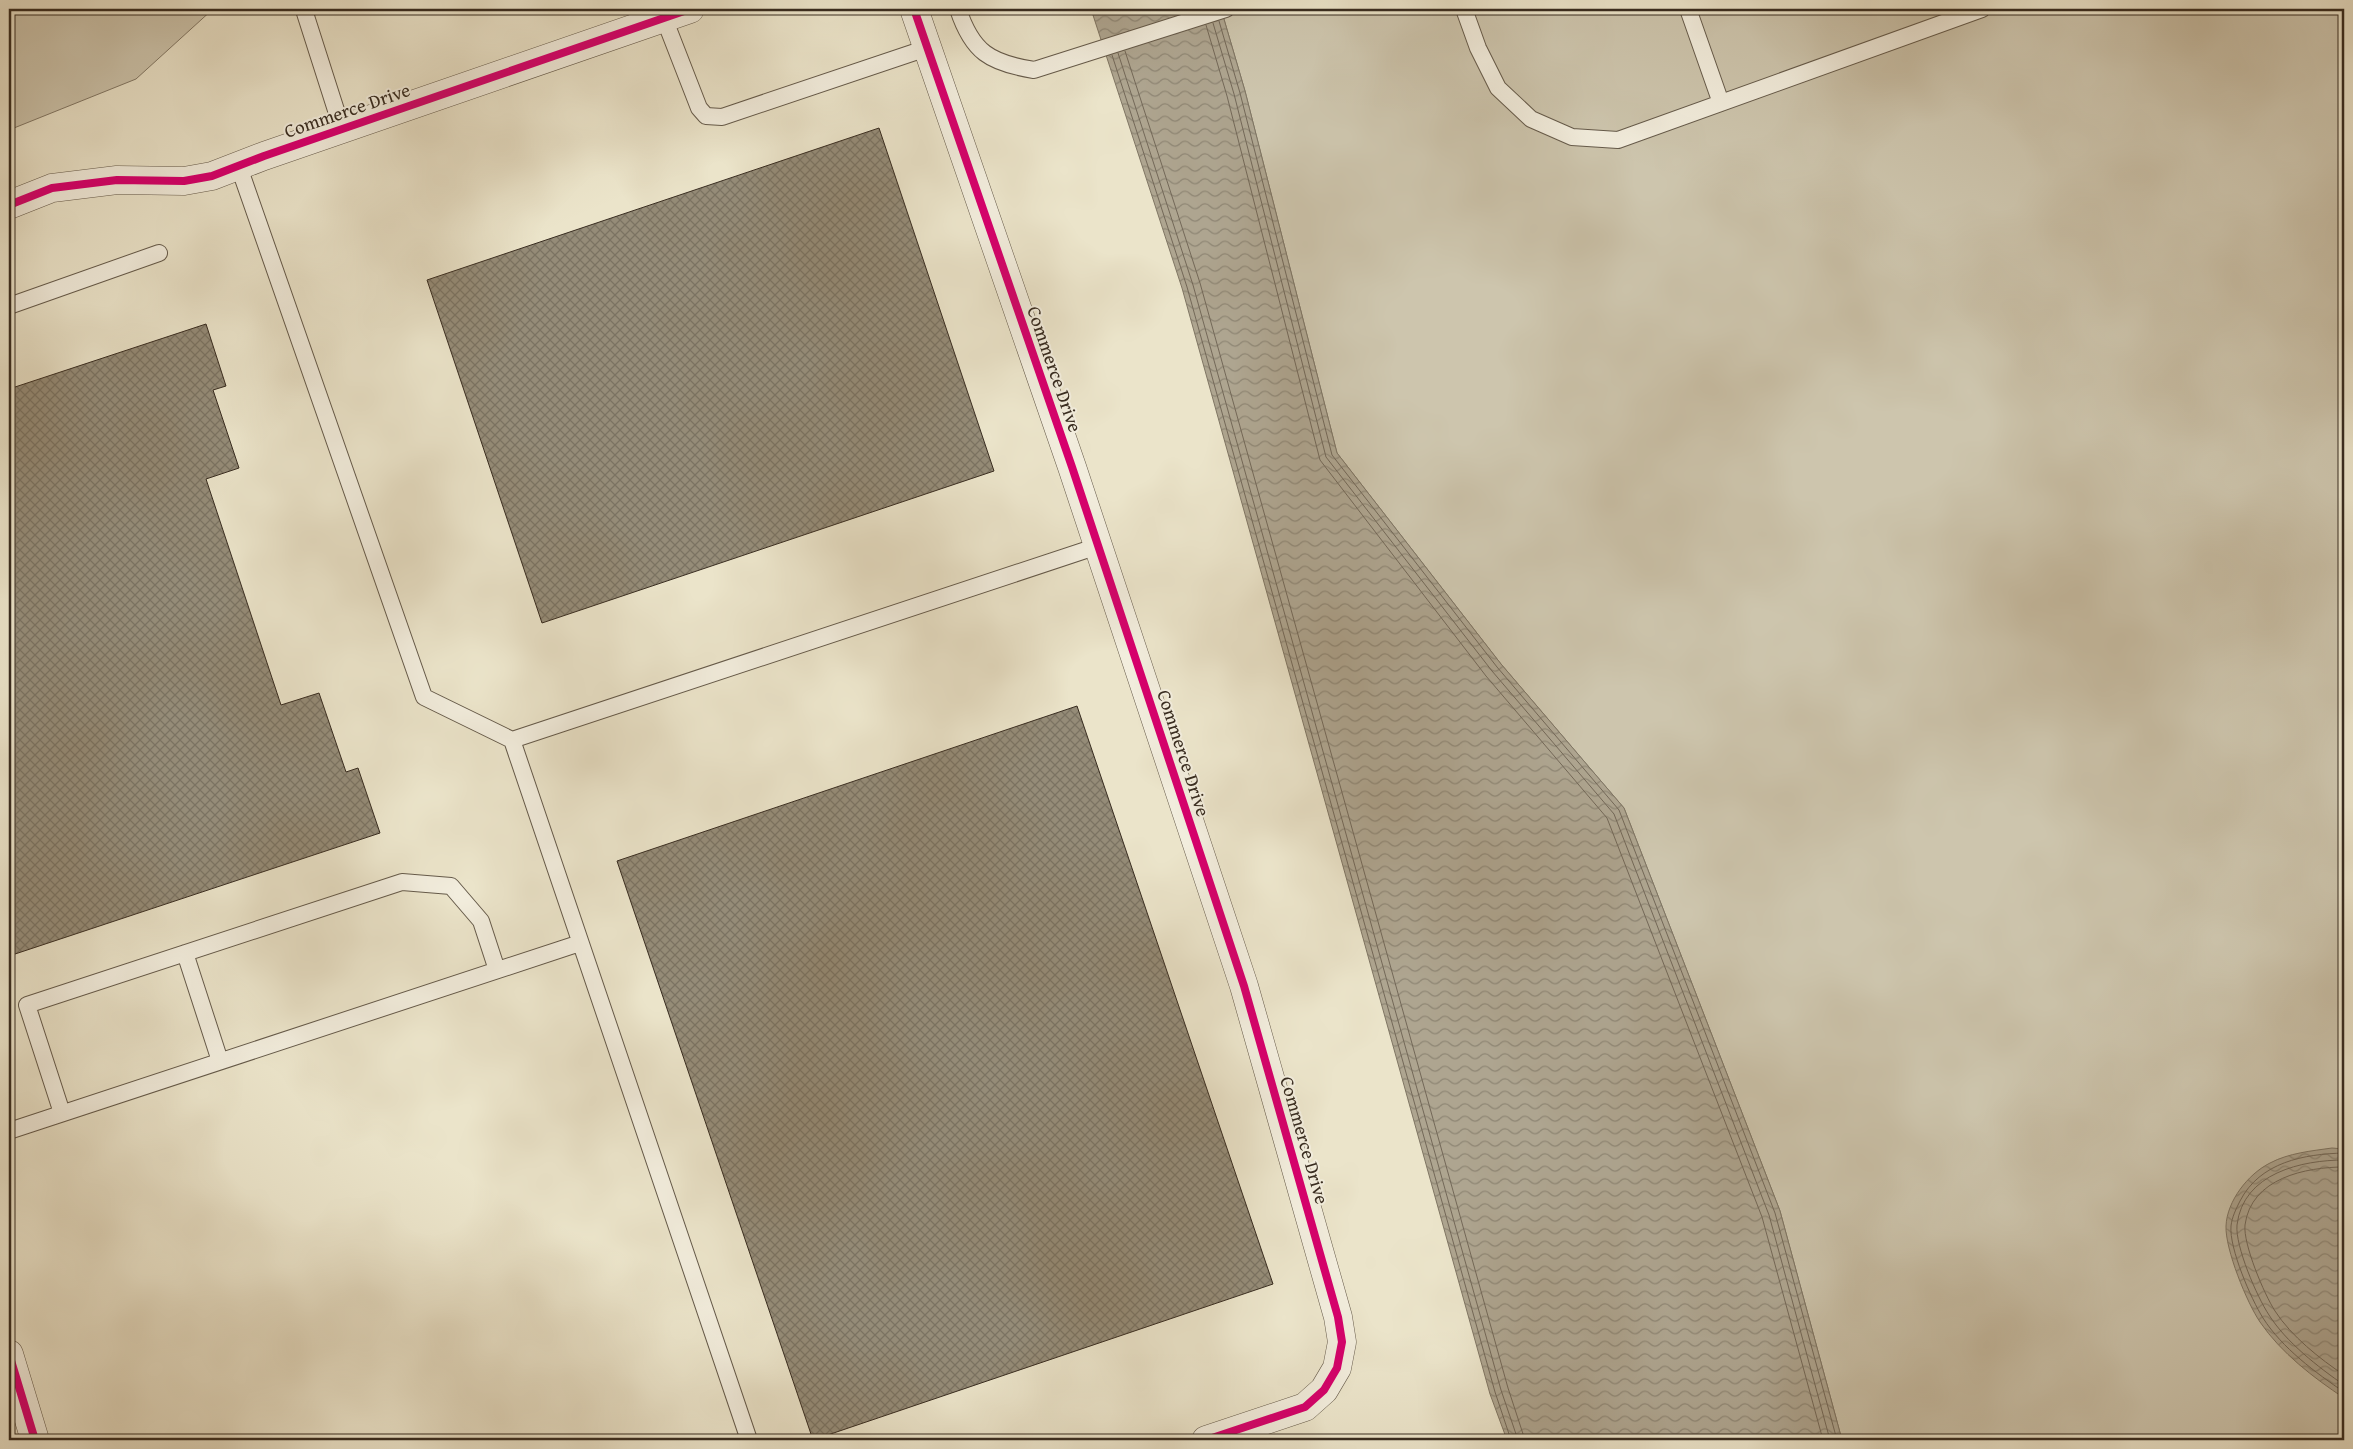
<svg xmlns="http://www.w3.org/2000/svg" width="2353" height="1449" font-family="'Gentium Book Plus',serif">
<style>
.grass{fill:#cdc5ad;stroke:#827866}
.water{fill:url(#water-waves);stroke:#7f7563}
.lines{fill:none;stroke-linecap:round;stroke-linejoin:round}
.shore{stroke:#736858;stroke-width:1}
.building{fill:url(#building-cross-hatch);stroke:#382c20}
.service-casing{stroke:#655a4a;stroke-width:18}
.minor-casing{stroke:#655a4a;stroke-width:29}
.service{stroke:#f2eddd;stroke-width:16}
.minor{stroke:#f2eddd;stroke-width:28}
.cycleway-casing{stroke:#f2eddd;stroke-width:11}
.cycleway{stroke:#d6006c;stroke-width:8}
.labels{text-anchor:middle;stroke-width:4;stroke-linejoin:round;paint-order:stroke}
.street-label{font-size:19px;fill:#382c20;stroke:#f2eddd}
</style>
<defs>
<pattern id="water-waves" width="16" height="10" patternUnits="userSpaceOnUse" patternTransform="scale(1.25)"><rect width="16" height="10" fill="#aea590"/><path d="M0 5q4-4 8 0t8 0" fill="none" stroke="#8f8775"/></pattern>
<pattern id="building-cross-hatch" width="8" height="8" patternUnits="userSpaceOnUse" patternTransform="scale(1.25)"><rect width="8" height="8" fill="#958c78"/><path d="M0 0l8 8M0 8l8-8" fill="none" stroke="#7b7362"/></pattern>
</defs>
<rect width="100%" height="100%" fill="#ebe4ca"/>
<filter id="stains"><feTurbulence type="fractalNoise" baseFrequency=".004" numOctaves="4"/><feColorMatrix values="0 0 0 0 .2 0 0 0 0 .09 0 0 0 0 .02 0 0 0 .5 -.17"/></filter>
<radialGradient id="worn" r=".72"><stop offset=".6" stop-color="#630" stop-opacity="0"/><stop offset="1" stop-color="#630" stop-opacity=".3"/></radialGradient>
<path class="grass" d="M9,9H213L136,79L9,130Z
M1221,9H2344V1440H1842L1780,1211L1624,808L1501,664L1337,453L1245,91Z"/>
<path class="water" d="M1091,9H1221L1245,91L1337,453L1501,664L1624,808L1780,1211L1842,1440H1507L1490,1394L1182,288Z
M2332,1148L2344,1149V1398C2314,1378 2281,1353 2260,1322C2247,1303 2225,1249 2226,1226C2227,1201 2248,1174 2270,1163C2289,1153 2311,1151 2332,1148Z"/>
<g class="lines">
<path class="shore" d="M1219,21L1240,93L1332,455L1497,667L1619,810L1775,1213L1837,1440
M1213,23L1234,94L1326,457L1492,671L1614,814L1769,1215L1830,1440
M1206,25L1227,96L1320,460L1486,676L1607,818L1762,1217L1823,1440
M1125,51L1200,283L1508,1388L1525,1440
M1118,53L1193,285L1501,1390L1518,1440
M1112,55L1187,287L1495,1392L1511,1440
M2344,1153C2304,1154 2260,1162 2240,1201C2236,1209 2232,1217 2231,1226C2229,1248 2251,1299 2263,1318C2282,1348 2316,1373 2344,1392
M2344,1160C2302,1160 2243,1173 2237,1225C2235,1246 2257,1297 2269,1315C2286,1342 2318,1367 2344,1385
M2344,1167C2306,1167 2251,1178 2245,1225C2243,1244 2264,1294 2275,1311C2291,1336 2320,1359 2344,1375"/>
</g>
<path class="building" d="M879,128L994,471L542,623L427,280Z
M206,324L226,386L213,390L239,468L206,479L281,705L319,693L346,772L358,768L380,833L9,956V389Z
M1077,706L1273,1284L813,1440L617,861Z"/>
<g class="lines">
<defs>
<path id="service" d="M309,9L304,10L342,129
M958,9C972,52 990,63 1034,70L1226,9
M1464,9L1478,48L1498,88L1531,119L1572,137L1618,140L1982,9
M1688,9L1721,103
M664,18L699,108L706,116L722,117L927,48
M239,167L424,697L512,740L749,1440
M9,306L159,253
M512,740L1098,546
M185,953L220,1061
M62,1113L27,1005L402,882L451,886L481,921L497,970
M9,1131L580,943"/>
<path id="minor" d="M914,9L1072,467L1244,986L1338,1317L1342,1342L1337,1368L1324,1390L1305,1407L1206,1440
M9,205L52,188L117,180L184,181L212,176L264,156L690,9
M9,1354L35,1440"/>
</defs>
<use href="#service" class="service-casing"/>
<use href="#minor" class="minor-casing"/>
<use href="#service" class="service"/>
<use href="#minor" class="minor"/>
<defs>
<path id="cycleway" d="M914,9L1072,467L1244,986L1338,1317L1342,1342L1337,1368L1324,1390L1305,1407L1206,1440
M9,205L52,188L117,180L184,181L212,176L264,156L690,9
M9,1354L35,1440"/>
</defs>
<use href="#cycleway" class="cycleway-casing"/>
<use href="#cycleway" class="cycleway"/>
</g>
<g class="labels">
<g class="street-label">
<text transform="translate(347 110) rotate(-19)" y="7">Commerce Drive</text>
<text transform="translate(1055 369) rotate(71)" y="7">Commerce Drive</text>
<text transform="translate(1184 753) rotate(72)" y="7">Commerce Drive</text>
<text transform="translate(1305 1140) rotate(74)" y="7">Commerce Drive</text>
</g>
</g>
<rect width="2353" height="1449" fill="none" stroke="#ebe4ca" stroke-width="30"/>
<rect x="10" y="10" width="2333" height="1429" fill="none" stroke="#382c20" stroke-width="2.5"/>
<rect x="15" y="15" width="2323" height="1419" fill="none" stroke="#382c20"/>
<rect width="100%" height="100%" filter="url(#stains)"/>
<rect width="100%" height="100%" fill="url(#worn)"/>
</svg>
